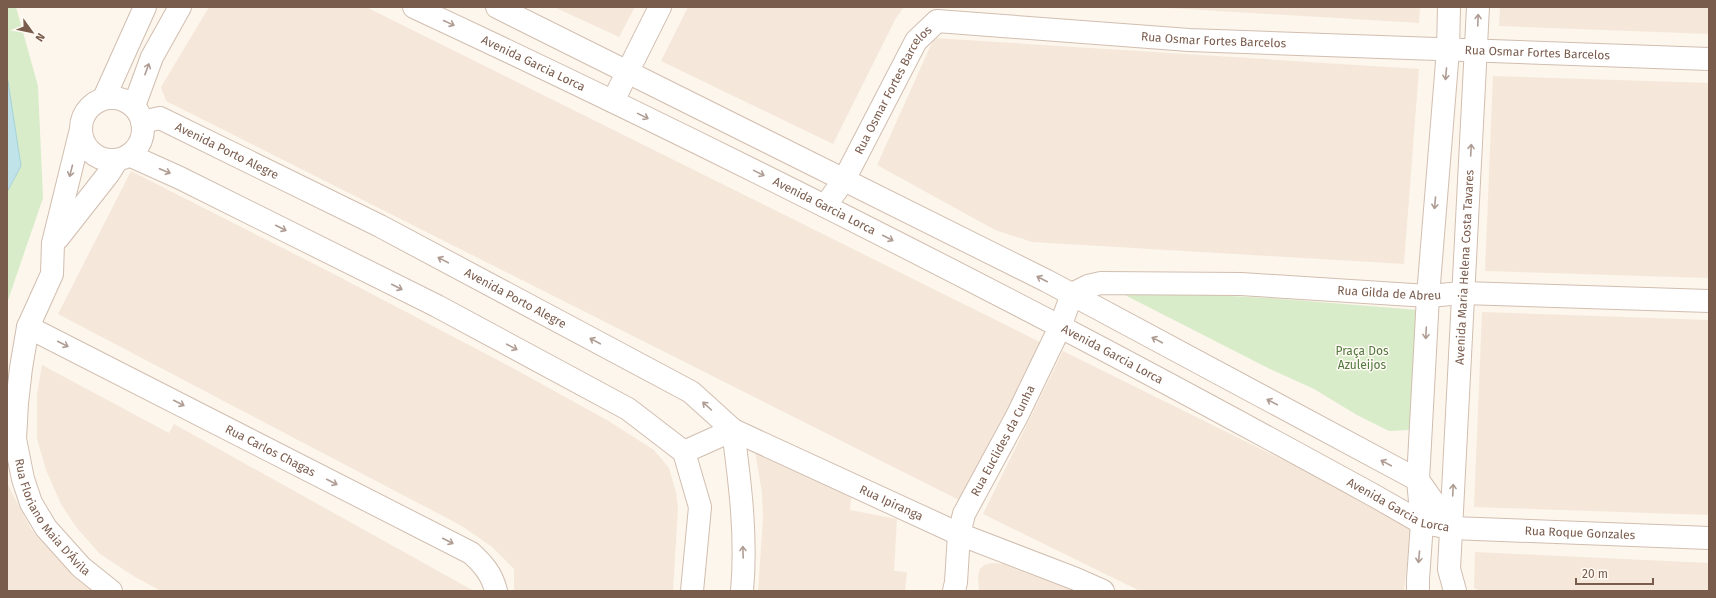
<svg xmlns="http://www.w3.org/2000/svg" width="1716" height="598" font-family="'Fira Sans',sans-serif">
<style>
.residential{fill:#f5e8da}
.green{fill:#d8ecc9}
.water{fill:#bfe3e8;stroke:#a5d3da}
.lines{fill:none;stroke-linecap:round;stroke-linejoin:round}
.minor-casing{stroke:#d1beb0;stroke-width:24}
.tertiary-casing{stroke:#d1beb0;stroke-width:24}
.minor{stroke:#fff;stroke-width:22}
.tertiary{stroke:#fff;stroke-width:22}
.oneway{stroke:#af9d94}
.labels{text-anchor:middle;stroke-width:3;stroke-linejoin:round;paint-order:stroke}
.street-label{font-size:12px;fill:#7a5c4d;stroke:#fffaf3}
.park-label{font-size:12px;fill:#537a41;stroke:#fffaf3}
</style>
<rect width="100%" height="100%" fill="#fdf6ec"/>
<path class="residential" d="M209,7H366L1042,343L959,500L166,101L161,87Z
M554,7H635L619,37Z
M688,7H904L896,18L833,144L661,61Z
M1151,7H1420L1419,23Z
M1500,7H1709V34L1499,26Z
M934,38L1419,69L1404,264L1032,242L995,230L877,165Z
M1493,76L1709,83V278L1485,271Z
M131,171L332,273L509,366L607,420L654,450L669,468L676,492L678,509L673,591H514V569L491,546L460,525L58,314Z
M1482,312L1709,320V515L1474,507Z
M1063,351L1412,524L1404,591H1140L983,514Z
M42,365L169,433L174,424L474,591H161L135,577L100,554L76,527L61,504L46,470L37,439V394Z
M755,451L852,492L850,510L897,519L894,571L907,572L905,591H758L763,519L762,493Z
M7,483L31,529L73,576L92,591H7Z
M1475,552L1709,563V591H1480L1474,588Z
M992,563L1007,564L1028,570L1082,591H979L978,576L980,569L984,565Z"/>
<path class="green" d="M7,7H16L38,86L43,198L7,303V192L21,166L7,75Z
M1115,290L1269,298L1418,310L1409,430L1389,431L1357,415L1314,389L1270,369Z"/>
<path class="water" d="M7,75L21,166L7,192Z"/>
<g class="lines">
<defs>
<g id="minor">
<path id="s1" d="M414,7C631,108 846,215 1059,326C1164,381 1269,438 1373,495L1422,523L1452,528"/>
<path d="M497,7L1047,281L1418,480L1452,528"/>
<path d="M613,101L660,7"/>
<path id="s2" d="M80,133L53,243L52,274L28,327L21,368L17,403L15,439L23,479L31,503L46,528L81,567L111,591"/>
<path id="s3" d="M825,206L844,180L916,41L937,21L1189,40L1709,59"/>
<path d="M58,238L109,173L117,160"/>
<path id="s4" d="M28,327L471,553C483,564 492,574 496,591"/>
<path id="s5" d="M684,452L733,430L959,534L1076,579L1103,591"/>
<path id="s6" d="M954,591L956,582L959,534L964,514L1017,416L1060,327L1072,294L1088,286L1101,283L1241,284L1428,296L1463,293L1709,301"/>
</g>
<g id="tertiary">
<circle cx="112" cy="129" r="31"/>
<path d="M104,98L145,7"/>
<path d="M134,106L152,57L180,7"/>
<path id="s7" d="M142,122L160,118L380,226L691,392L733,430C740,483 747,537 742,591"/>
<path d="M129,155L180,178L437,306L628,409L684,452L700,507L692,591"/>
<path id="s8" d="M1452,528L1709,538"/>
<path d="M1418,591V579L1422,523L1418,480L1428,296L1448,50L1449,7"/>
<path id="s9" d="M1455,591L1449,569L1478,7"/>
</g>
</defs>
<use href="#minor" class="minor-casing"/>
<use href="#tertiary" class="tertiary-casing"/>
<use href="#minor" class="minor"/>
<use href="#tertiary" class="tertiary"/>
</g>
<defs><path id="oneway-shaft" d="M-6 0H5M1.5-3L5.5 0L1.5 3" fill="none" stroke-width="1.6" stroke-linecap="round" stroke-linejoin="round"/></defs>
<g class="oneway">
<use href="#oneway-shaft" transform="translate(1478 20) rotate(-88)"/>
<use href="#oneway-shaft" transform="translate(449 23) rotate(25)"/>
<use href="#oneway-shaft" transform="translate(147 69) rotate(-70)"/>
<use href="#oneway-shaft" transform="translate(1446 74) rotate(95)"/>
<use href="#oneway-shaft" transform="translate(643 116) rotate(26)"/>
<use href="#oneway-shaft" transform="translate(1471 150) rotate(-87)"/>
<use href="#oneway-shaft" transform="translate(71 171) rotate(104)"/>
<use href="#oneway-shaft" transform="translate(165 171) rotate(23)"/>
<use href="#oneway-shaft" transform="translate(759 173) rotate(26)"/>
<use href="#oneway-shaft" transform="translate(1435 203) rotate(95)"/>
<use href="#oneway-shaft" transform="translate(281 228) rotate(27)"/>
<use href="#oneway-shaft" transform="translate(888 238) rotate(27)"/>
<use href="#oneway-shaft" transform="translate(443 260) rotate(-152)"/>
<use href="#oneway-shaft" transform="translate(1042 279) rotate(-153)"/>
<use href="#oneway-shaft" transform="translate(397 287) rotate(27)"/>
<use href="#oneway-shaft" transform="translate(1426 333) rotate(93)"/>
<use href="#oneway-shaft" transform="translate(1157 340) rotate(-152)"/>
<use href="#oneway-shaft" transform="translate(595 341) rotate(-152)"/>
<use href="#oneway-shaft" transform="translate(63 344) rotate(27)"/>
<use href="#oneway-shaft" transform="translate(512 347) rotate(28)"/>
<use href="#oneway-shaft" transform="translate(1272 402) rotate(-152)"/>
<use href="#oneway-shaft" transform="translate(179 403) rotate(27)"/>
<use href="#oneway-shaft" transform="translate(707 406) rotate(-138)"/>
<use href="#oneway-shaft" transform="translate(1386 463) rotate(-152)"/>
<use href="#oneway-shaft" transform="translate(332 482) rotate(27)"/>
<use href="#oneway-shaft" transform="translate(1453 490) rotate(-87)"/>
<use href="#oneway-shaft" transform="translate(448 541) rotate(27)"/>
<use href="#oneway-shaft" transform="translate(743 552) rotate(-92)"/>
<use href="#oneway-shaft" transform="translate(1419 557) rotate(95)"/>
</g>
<g class="labels">
<g class="street-label">
<text dy="4" stroke="none"><textPath href="#s3" startOffset="495">Rua Osmar Fortes Barcelos</textPath></text>
<text dy="4" stroke="none"><textPath href="#s3" startOffset="819">Rua Osmar Fortes Barcelos</textPath></text>
<text dy="4" stroke="none"><textPath href="#s1" startOffset="132">Avenida Garcia Lorca</textPath></text>
<text dy="4" stroke="none"><textPath href="#s3" startOffset="135">Rua Osmar Fortes Barcelos</textPath></text>
<text dy="4" stroke="none"><textPath href="#s7" startOffset="93">Avenida Porto Alegre</textPath></text>
<text dy="4" stroke="none"><textPath href="#s1" startOffset="456">Avenida Garcia Lorca</textPath></text>
<text dy="4" stroke="none"><textPath href="#s9" startOffset="325">Avenida Maria Helena Costa Tavares</textPath></text>
<text dy="4" stroke="none"><textPath href="#s6" startOffset="643">Rua Gilda de Abreu</textPath></text>
<text dy="4" stroke="none"><textPath href="#s7" startOffset="417">Avenida Porto Alegre</textPath></text>
<text dy="4" stroke="none"><textPath href="#s1" startOffset="780">Avenida Garcia Lorca</textPath></text>
<text dy="4" stroke="none"><textPath href="#s6" startOffset="161">Rua Euclides da Cunha</textPath></text>
<text dy="4" stroke="none"><textPath href="#s4" startOffset="272">Rua Carlos Chagas</textPath></text>
<text dy="4" stroke="none"><textPath href="#s1" startOffset="1104">Avenida Garcia Lorca</textPath></text>
<text dy="4" stroke="none"><textPath href="#s5" startOffset="228">Rua Ipiranga</textPath></text>
<text dy="4" stroke="none"><textPath href="#s2" startOffset="404">Rua Floriano Maia D'Ávila</textPath></text>
<text dy="4" stroke="none"><textPath href="#s8" startOffset="128">Rua Roque Gonzales</textPath></text>
</g>
<g class="park-label">
<text x="1362" y="355">Praça Dos<tspan x="1362" dy="14">Azuleijos</tspan></text>
</g>
</g>
<rect width="1716" height="598" fill="none" stroke="#7a5c4d" stroke-width="16"/>
<g transform="translate(32 32) rotate(123)" stroke="#fffaf3" stroke-width="3" paint-order="stroke">
<path d="M0-3L7 15L0 10L-7 15Z" fill="#7a5c4d"/>
<text y="-6" font-size="11" font-weight="bold" text-anchor="middle" fill="#7a5c4d">N</text>
</g>
<path d="M1576 578v6h77v-6" fill="none" stroke="#7a5c4d" stroke-width="2"/>
<text x="1582" y="578" font-size="12" fill="#7a5c4d" stroke="#fffaf3" stroke-width="3" paint-order="stroke">20 m</text>
</svg>
